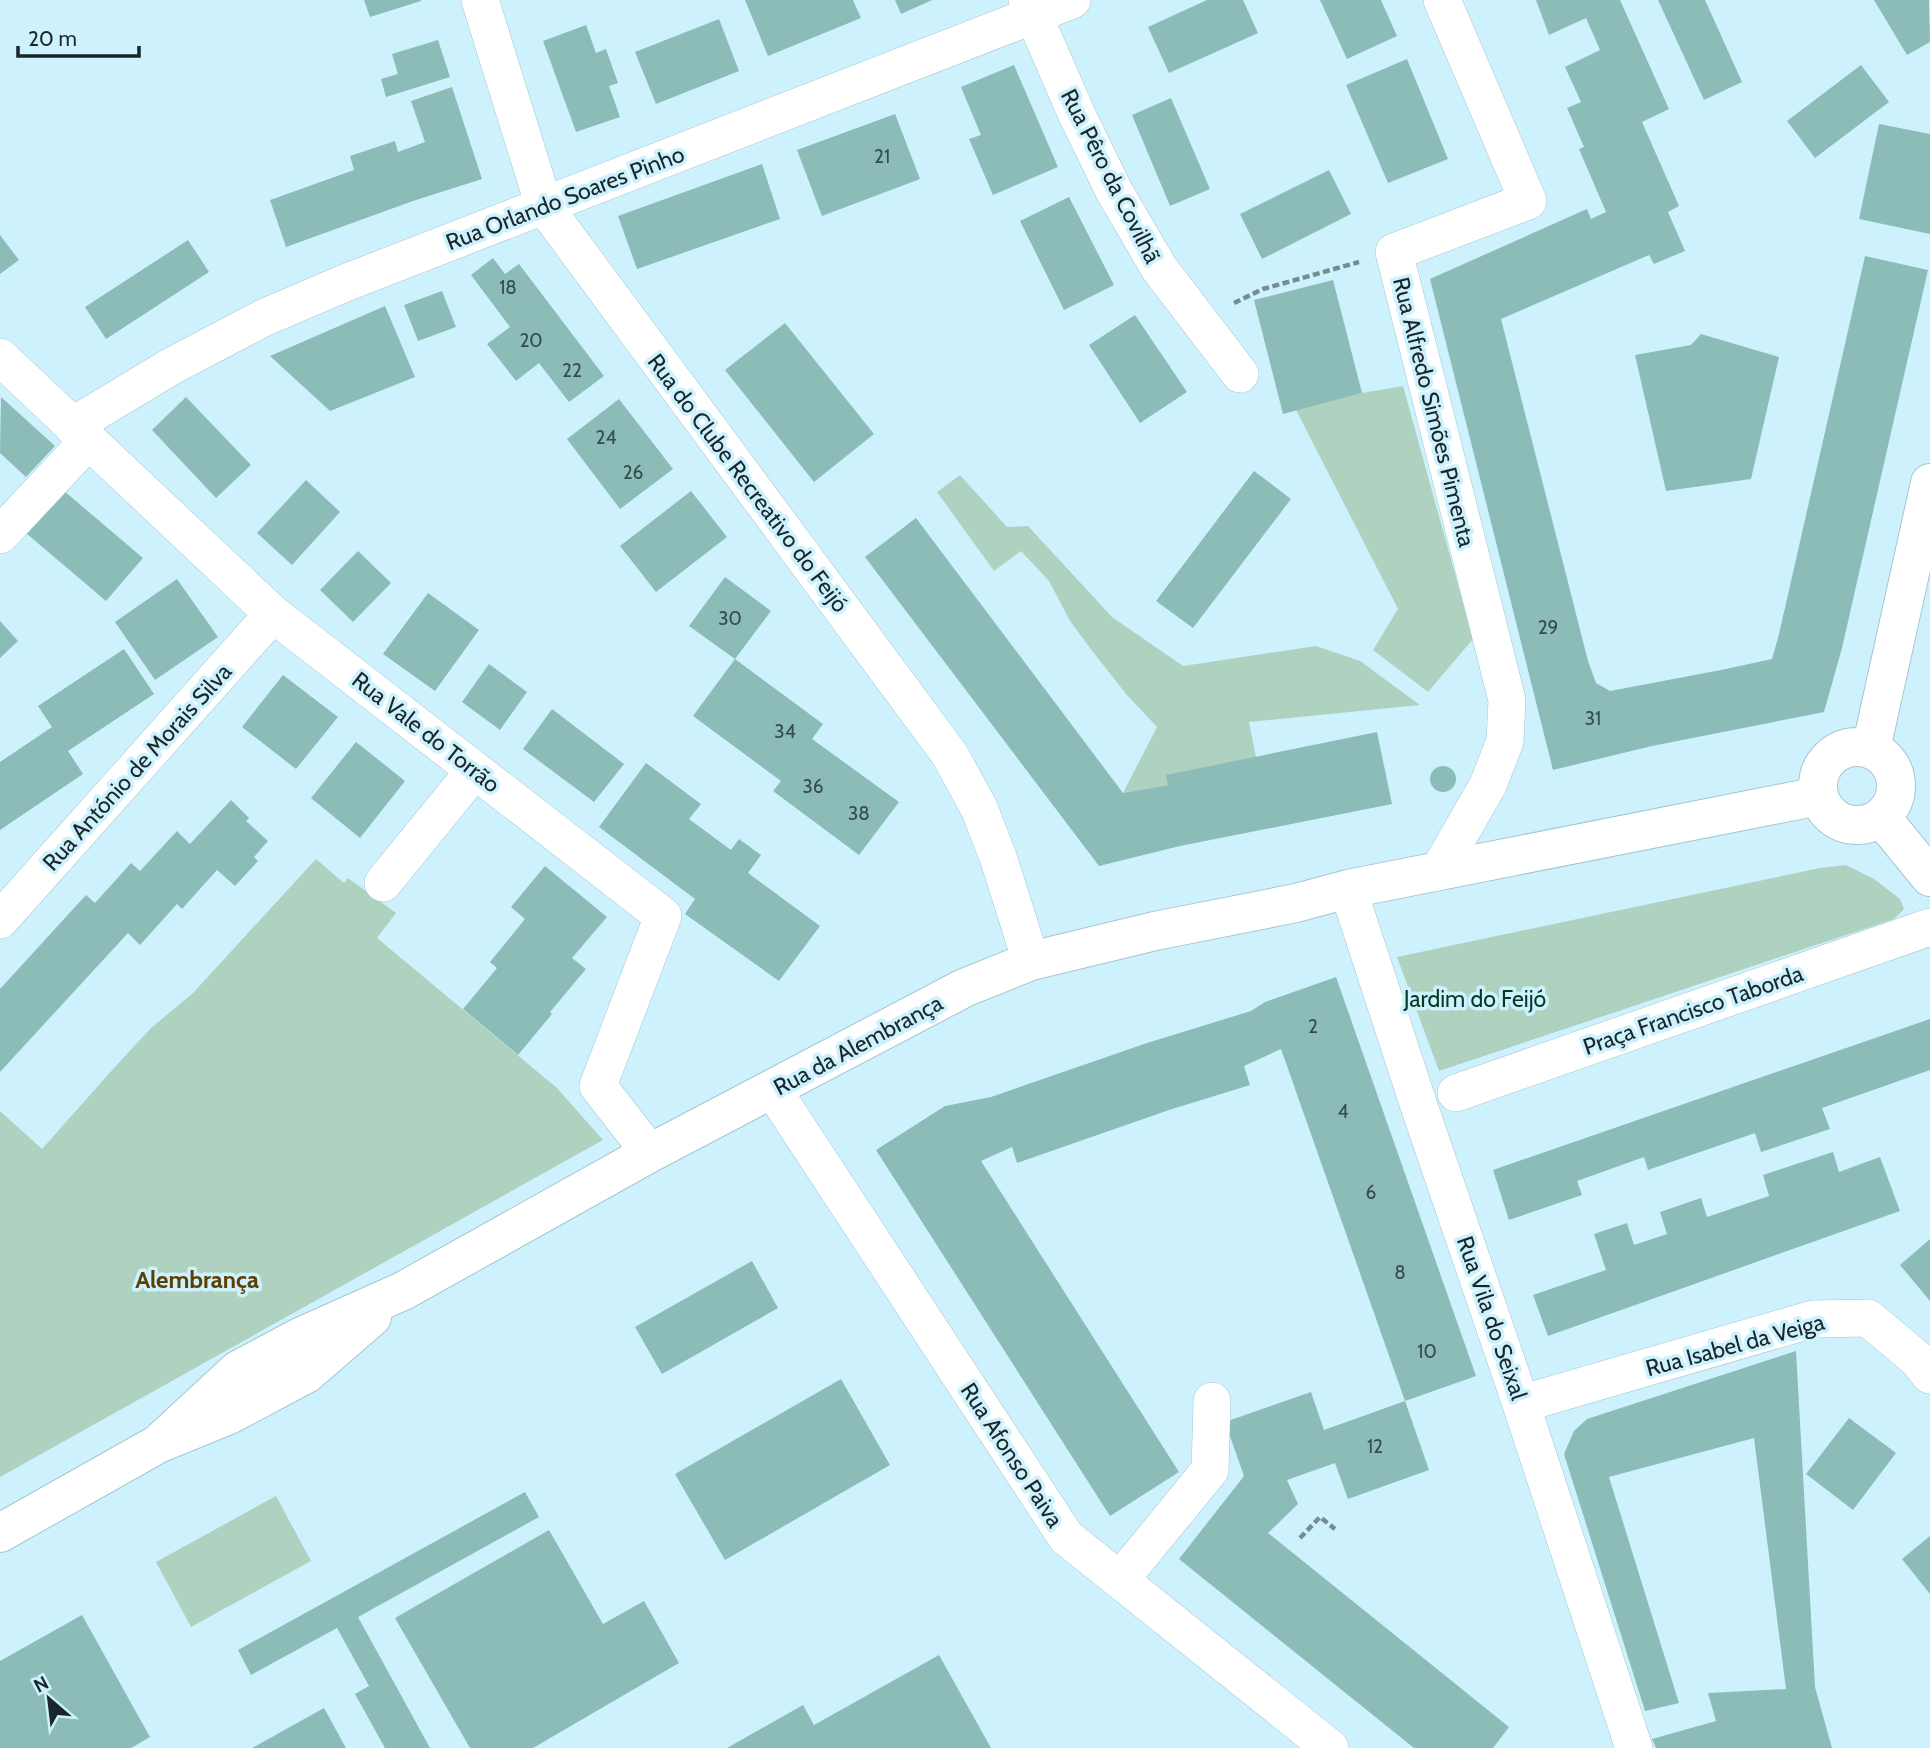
<svg xmlns="http://www.w3.org/2000/svg" width="1930" height="1748" font-family="Cabin,sans-serif">
<style>
.green{fill:#aed2bf}
.building{fill:#8cbcb8}
.lines{fill:none;stroke-linecap:round;stroke-linejoin:round}
.street-casing{stroke:#a4c6d1;stroke-width:38}
.secondary-casing{stroke:#a4c6d1;stroke-width:40}
.path{stroke:#748c94;stroke-width:4.5;stroke-dasharray:7 3.5;stroke-linecap:butt}
.street{stroke:#fff;stroke-width:37}
.secondary{stroke:#fff;stroke-width:38}
.labels{text-anchor:middle;stroke-width:7;stroke-linejoin:round;paint-order:stroke}
.number-label{font-size:19px;fill:#364c4e}
.street-label{font-size:23px;fill:#19262a;stroke:#cef2fd}
.park-label{font-size:23px;fill:#023925;stroke:#cef2fd}
.neighbourhood-label{font-size:24px;font-weight:bold;fill:#5d3f04;stroke:#cef2fd}
</style>
<rect width="100%" height="100%" fill="#cef2fd"/>
<path class="green" d="M1403,386L1473,639L1428,692L1373,650L1398,609L1296,410L1362,393Z
M960,475L1007,527L1028,526L1112,617L1183,666L1316,646L1360,661L1420,705L1249,722L1256,757L1168,785L1123,793L1157,727L1127,695L1093,652L1070,621L1049,581L1021,551L994,571L937,492Z
M316,859L344,883L348,878L396,913L377,938L557,1088L603,1140L0,1477V1111L42,1149L114,1068L151,1028L193,993Z
M1846,865L1874,879L1900,899L1904,909L1894,919L1439,1071L1397,957L1820,868Z
M276,1496L311,1561L191,1627L156,1562Z"/>
<path class="building" d="M364,0H421V1L370,17Z
M745,0H853L861,18L768,56Z
M895,0H932L901,14Z
M1207,0H1243L1258,33L1169,73L1148,27Z
M1320,0H1381L1397,36L1347,59Z
M1536,0H1620L1669,109L1642,122L1679,206L1668,212L1685,251L1654,264L1649,255L1501,319L1588,661L1596,683L1610,691L1721,670L1772,659L1779,634L1865,256L1928,270L1842,648L1824,712L1652,746L1553,770L1430,279L1587,209L1591,219L1606,212L1579,149L1584,147L1567,108L1581,102L1565,67L1600,50L1586,18L1549,35Z
M1658,0H1705L1742,82L1704,100Z
M1874,0H1929L1930,42L1907,55Z
M719,19L739,71L656,104L635,52Z
M586,25L596,53L606,49L618,83L609,86L620,117L576,132L543,41Z
M438,40L450,77L386,97L381,79L398,74L392,54Z
M1407,59L1448,159L1388,183L1346,85Z
M1014,65L1058,167L993,195L969,139L981,135L961,87Z
M1861,65L1889,102L1815,158L1787,121Z
M452,87L482,179L413,201L286,247L270,200L354,170L350,156L395,141L398,152L425,142L411,101Z
M1171,98L1210,189L1170,206L1132,115Z
M895,114L920,179L822,216L797,150Z
M1879,124L1930,134V234L1859,219Z
M762,164L780,219L637,269L618,216Z
M1329,170L1351,214L1262,259L1240,214Z
M1069,197L1114,285L1064,310L1020,221Z
M0,235L19,260L0,274Z
M188,240L209,272L106,339L85,307Z
M493,258L505,274L519,264L604,376L569,402L539,363L516,381L487,344L510,327L471,275Z
M1333,280L1362,393L1283,414L1254,300Z
M442,291L456,327L418,341L404,305Z
M385,306L415,377L330,411L270,356Z
M1135,315L1187,392L1140,423L1089,345Z
M785,323L874,434L814,482L725,370Z
M1701,334L1779,357L1751,479L1666,491L1635,355L1691,345Z
M1,397L55,446L26,477L0,453Z
M186,397L251,465L216,498L152,430Z
M619,399L673,469L620,509L567,439Z
M1254,471L1291,499L1193,628L1156,601Z
M306,480L340,512L292,565L257,533Z
M57,485L143,558L106,601L20,528Z
M691,491L727,537L656,592L620,546Z
M916,518L1123,793L1168,785L1166,775L1377,732L1392,804L1180,846L1099,866L865,557Z
M358,551L391,583L353,622L320,590Z
M725,577L771,611L735,659L823,724L812,739L899,802L859,855L773,791L781,781L693,716L735,659L689,626Z
M177,579L218,637L155,680L115,622Z
M428,593L479,630L435,691L383,654Z
M0,621L18,641L0,658Z
M124,649L154,694L68,751L83,774L0,830V762L52,727L38,706Z
M489,664L527,692L500,730L462,702Z
M283,675L338,717L296,769L242,727Z
M552,709L624,764L594,802L523,749Z
M356,742L405,781L360,838L311,798Z
M646,763L701,804L689,819L731,850L739,839L761,855L748,873L820,926L779,981L685,914L695,899L599,827Z
M1430 779a13 13 0 1 1 26 0a13 13 0 1 1-26 0Z
M231,800L249,818L246,821L268,841L254,857L258,861L235,886L217,870L182,909L177,904L140,945L128,933L0,1072V989L86,895L95,903L131,863L140,871L177,831L190,844Z
M545,866L607,917L572,958L586,969L550,1012L552,1014L518,1055L463,1009L497,968L490,962L525,919L511,907Z
M1336,977L1476,1376L1405,1401L1429,1470L1348,1499L1335,1463L1287,1480L1298,1504L1268,1533L1509,1727L1493,1748H1414L1179,1559L1244,1476L1225,1422L1311,1392L1324,1430L1405,1401L1281,1049L1244,1066L1250,1085L1169,1110L1017,1163L1012,1147L981,1161L1179,1472L1110,1516L876,1150L945,1106L991,1097L1147,1043L1251,1011L1265,1002Z
M1930,1019V1070L1822,1108L1830,1129L1761,1152L1755,1133L1648,1170L1644,1157L1577,1181L1582,1195L1509,1220L1493,1170Z
M1833,1152L1839,1172L1880,1157L1900,1211L1548,1336L1533,1295L1606,1270L1594,1234L1627,1223L1634,1245L1667,1234L1660,1212L1701,1198L1707,1217L1769,1196L1763,1175Z
M1930,1239V1301L1900,1265Z
M752,1261L778,1308L662,1374L635,1327Z
M1796,1351L1815,1687L1832,1748H1656L1652,1739L1716,1721L1708,1693L1786,1689L1754,1438L1609,1477L1679,1703L1645,1711L1564,1454L1574,1431L1587,1419Z
M841,1379L890,1465L725,1560L675,1474Z
M1849,1418L1896,1453L1853,1510L1806,1474Z
M525,1492L539,1517L358,1617L430,1748H385L355,1694L369,1686L337,1628L251,1675L238,1650Z
M549,1530L603,1624L644,1601L679,1663L533,1748H470L395,1618Z
M1930,1536V1594L1902,1559Z
M82,1615L150,1737L131,1748H0V1661Z
M939,1655L991,1748H727L803,1705L814,1725Z
M324,1708L346,1748H252Z"/>
<g class="lines">
<defs>
<path id="street" d="M480,0L544,206L950,755L979,808L998,857L1031,961
M1027,0L1077,115L1114,191L1159,268L1240,374
M0,357L273,614L663,916L598,1086L650,1153
M72,426L170,367L263,318L345,283L1072,0
M0,535L88,441
M1438,872L1488,785L1505,741L1507,700L1394,252L1528,201L1442,0
M383,883L475,770
M1348,889L1419,1106L1521,1404L1634,1748
M0,920L273,614
M773,1090L1066,1537L1330,1748
M1456,1093L1930,927
M1521,1404L1813,1319L1868,1318L1917,1359L1930,1375
M1120,1580L1210,1470L1212,1401"/>
<path id="secondary" d="M1818 786a39 39 0 1 1 78 0a39 39 0 1 1-78 0Z
M1871,749L1930,483
M1881,817L1930,877
M158,1444L238,1370L302,1336L403,1291L650,1153L964,988L1031,961L1155,931L1296,903L1348,889L1819,796
M0,1533L158,1444L229,1415L306,1374L372,1317"/>
</defs>
<use href="#street" class="street-casing"/>
<use href="#secondary" class="secondary-casing"/>
<path class="path" d="M1234,303L1263,289L1359,262
M1300,1538L1320,1517L1335,1529"/>
<use href="#street" class="street"/>
<use href="#secondary" class="secondary"/>
</g>
<g class="labels">
<g class="number-label">
<text x="882" y="163">21</text>
<text x="508" y="294">18</text>
<text x="531" y="347">20</text>
<text x="572" y="377">22</text>
<text x="606" y="444">24</text>
<text x="633" y="479">26</text>
<text x="730" y="625">30</text>
<text x="1548" y="634">29</text>
<text x="1593" y="725">31</text>
<text x="785" y="738">34</text>
<text x="813" y="793">36</text>
<text x="859" y="820">38</text>
<text x="1313" y="1033">2</text>
<text x="1343" y="1118">4</text>
<text x="1371" y="1199">6</text>
<text x="1400" y="1279">8</text>
<text x="1427" y="1358">10</text>
<text x="1375" y="1453">12</text>
</g>
<g class="street-label">
<text transform="translate(1111 176) rotate(63)" y="8">Rua Pêro da Covilhã</text>
<text transform="translate(565 198) rotate(-21)" y="8">Rua Orlando Soares Pinho</text>
<text transform="translate(1434 412) rotate(76)" y="8">Rua Alfredo Simões Pimenta</text>
<text transform="translate(748 483) rotate(53)" y="8">Rua do Clube Recreativo do Feijó</text>
<text transform="translate(426 732) rotate(38)" y="8">Rua Vale do Torrão</text>
<text transform="translate(137 767) rotate(-48)" y="8">Rua António de Morais Silva</text>
<text transform="translate(1693 1010) rotate(-19)" y="8">Praça Francisco Taborda</text>
<text transform="translate(858 1045) rotate(-28)" y="8">Rua da Alembrança</text>
<text transform="translate(1492 1318) rotate(71)" y="8">Rua Vila do Seixal</text>
<text transform="translate(1735 1345) rotate(-15)" y="8">Rua Isabel da Veiga</text>
<text transform="translate(1012 1455) rotate(57)" y="8">Rua Afonso Paiva</text>
</g>
<g class="park-label">
<text x="1475" y="1007">Jardim do Feijó</text>
</g>
<g class="neighbourhood-label">
<text x="197" y="1288">Alembrança</text>
</g>
</g>
<g transform="translate(49 1699) rotate(332)" stroke="#cef2fd" stroke-width="5" paint-order="stroke">
<path d="M0-5L12 26L0 18L-12 26Z" fill="#19262a"/>
<text y="-10" font-size="19" font-weight="bold" text-anchor="middle" fill="#19262a">N</text>
</g>
<path d="M18 46v10h121v-10" fill="none" stroke="#19262a" stroke-width="3.5"/>
<text x="28" y="46" font-size="21" fill="#19262a" stroke="#cef2fd" stroke-width="5" paint-order="stroke">20 m</text>
</svg>
